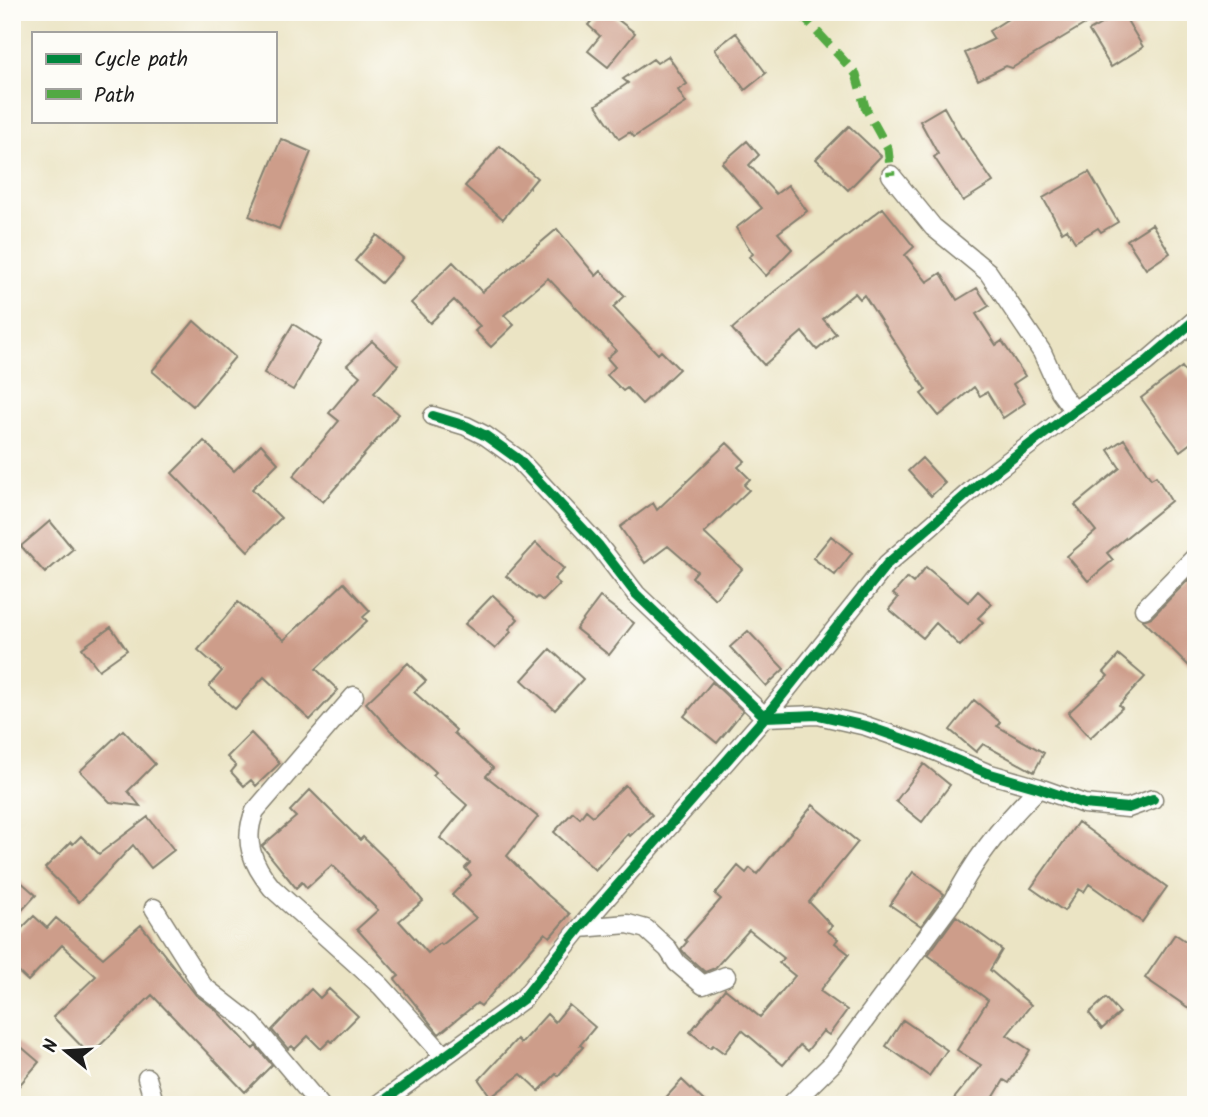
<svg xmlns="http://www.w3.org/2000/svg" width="1208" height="1117" font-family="Kalam,sans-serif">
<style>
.building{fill:#cd9d8a}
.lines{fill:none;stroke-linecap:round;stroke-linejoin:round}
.minor-casing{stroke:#848070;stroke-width:21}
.minor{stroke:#fff;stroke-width:18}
.quiet{stroke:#52a943;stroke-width:9;stroke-dasharray:18 9;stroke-linecap:butt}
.cycleway-casing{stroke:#fdfcf7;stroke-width:15}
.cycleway{stroke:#00873e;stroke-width:10}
</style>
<rect width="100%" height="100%" fill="#fdfcf7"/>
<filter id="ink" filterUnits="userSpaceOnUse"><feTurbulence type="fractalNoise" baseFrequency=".0143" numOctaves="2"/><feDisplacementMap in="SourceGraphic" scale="14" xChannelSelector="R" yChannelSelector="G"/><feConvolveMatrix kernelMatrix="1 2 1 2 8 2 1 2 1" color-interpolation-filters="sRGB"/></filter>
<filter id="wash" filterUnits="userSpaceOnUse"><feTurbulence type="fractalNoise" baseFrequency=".00686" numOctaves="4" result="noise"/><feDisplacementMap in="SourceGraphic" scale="28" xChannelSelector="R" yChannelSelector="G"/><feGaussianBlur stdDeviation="1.57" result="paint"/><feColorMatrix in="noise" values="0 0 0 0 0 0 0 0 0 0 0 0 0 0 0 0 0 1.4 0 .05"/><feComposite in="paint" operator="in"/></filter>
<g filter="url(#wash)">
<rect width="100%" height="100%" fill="#ebe4c4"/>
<g id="blocks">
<path class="building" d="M599,12H608L635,33L608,67L588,51L600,36L588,25Z
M1019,12H1105L1012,68L1006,66L978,80L965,53L994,39L989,31Z
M1122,12L1143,47L1111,67L1089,31Z
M736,33L766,73L745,90L715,49Z
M668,56L687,84L678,90L686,103L634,137L630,132L619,139L596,105L628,83L623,79L653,59L657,63Z
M944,107L962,139L963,138L993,182L963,201L934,157L938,154L920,121Z
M849,126L881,156L848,190L816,159Z
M281,139L311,152L279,229L249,216Z
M747,141L759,155L749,165L776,194L788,185L807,211L778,233L792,249L766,276L749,257L753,254L736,228L762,208L722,163Z
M500,146L537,178L503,219L465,186Z
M1089,172L1118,222L1101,232L1098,228L1075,242L1067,229L1062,232L1043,198Z
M883,208L914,247L905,255L927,282L941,273L957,300L977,288L989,306L976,314L996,345L1002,341L1025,376L1013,384L1025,403L1003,418L987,392L980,396L974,387L939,416L921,394L926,390L864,295L860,299L855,293L823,319L836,334L817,350L802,332L764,365L732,329L775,291Z
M1152,224L1170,253L1146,269L1127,240Z
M557,229L596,276L601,271L625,296L613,307L658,354L661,351L679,369L642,404L627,388L623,391L607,375L615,367L607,358L616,350L548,278L504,315L514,325L491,347L475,331L480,326L454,300L430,323L411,303L453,262L482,292Z
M377,235L403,258L381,283L355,261Z
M194,321L235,357L193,406L152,371Z
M293,324L321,342L293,390L264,373Z
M372,341L398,365L374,393L399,414L323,502L293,476L339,421L329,413L360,376L347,365Z
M1182,367L1196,387V439L1180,451L1141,398Z
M1124,439L1151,479L1156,476L1171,501L1107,553L1113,560L1088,581L1067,556L1096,531L1075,505L1120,468L1108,450Z
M204,441L234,471L261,444L278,463L252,489L281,518L248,551L172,473Z
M727,443L745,461L738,467L750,479L744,485L749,490L704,533L742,569L715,599L692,577L697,571L668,546L645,563L620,527L653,503L657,510Z
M922,458L945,483L931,496L908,471Z
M50,521L73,549L45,573L21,546Z
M831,536L852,553L835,575L813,558Z
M536,543L564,569L554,579L560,584L543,601L538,597L536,599L506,576Z
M926,567L968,602L978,591L992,604L978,618L983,622L960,646L936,623L923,638L889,609L898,598L893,594L907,578L913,583Z
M1196,572V673L1143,620L1152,617Z
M344,583L370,611L363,617L367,621L316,669L338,690L310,720L264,677L235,709L209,686L222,671L198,650L238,602L284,640Z
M493,595L518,619L509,629L511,632L495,649L465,624Z
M600,597L634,623L609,655L576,629Z
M111,627L127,650L99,670L82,648Z
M748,631L784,669L766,686L730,647Z
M550,649L583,679L555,710L522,680Z
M1119,655L1145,677L1119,705L1122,708L1090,738L1068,713L1108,676L1104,672Z
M408,663L426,681L414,692L456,730L454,733L493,768L486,776L538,817L507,856L536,885L570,914L550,937L545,933L481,1006L477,1003L439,1034L395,979L399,976L357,929L378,910L332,865L307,888L302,882L296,888L262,846L296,817L290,811L310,790L360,840L363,837L397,870L423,901L399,921L428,953L440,943L442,945L476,918L452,895L471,875L465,868L470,863L440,838L467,805L433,775L436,772L390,730L366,703Z
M712,682L743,711L717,743L684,716Z
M974,700L1000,722L997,726L1044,753L1034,772L983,744L976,752L950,730Z
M123,730L155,764L128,791L140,806L110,802L80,771Z
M251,733L280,763L256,786L251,780L244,786L231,772L236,766L227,757Z
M924,764L950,785L922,822L896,801Z
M625,785L652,815L630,836L628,834L595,870L554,832L573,812L580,818L586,810L593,816Z
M813,805L858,842L809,902L832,926L827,931L838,939L835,943L849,954L820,991L847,1010L829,1035L823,1031L807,1051L800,1045L783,1065L742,1030L724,1053L713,1045L710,1048L690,1032L725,989L760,1017L795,976L779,963L784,958L749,930L715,968L705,972L686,955L681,949L687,942L685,940L721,899L715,894L738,866L746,873L750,868L757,874Z
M148,817L174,850L151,868L133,845L79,902L45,868L71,842L73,844L81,836L99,854Z
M1078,822L1167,887L1142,922L1089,884L1084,892L1079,889L1064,911L1031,888Z
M913,872L944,894L921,926L890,905Z
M12,874L36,895L12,921Z
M34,916L47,928L56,918L103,958L141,925L196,995L215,1009L253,1049L256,1046L272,1065L245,1092L152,995L90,1055L53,1017L96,976L62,945L28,981L12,966V938Z
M956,916L1002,950L990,970L1031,1005L1007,1035L1030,1050L1009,1083L1004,1080L989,1105H949L981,1065L957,1050L988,1000L928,955Z
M1175,934L1196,948V1013L1145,978Z
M311,989L320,998L329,989L358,1016L332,1042L330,1040L321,1049L308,1036L295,1049L292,1046L288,1049L272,1030Z
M1106,998L1120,1013L1102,1029L1089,1013Z
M569,1005L595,1027L580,1045L583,1047L558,1076L556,1074L539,1091L521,1074L491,1097L479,1080L517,1039L521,1043L547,1014L555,1022Z
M903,1020L947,1050L929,1076L886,1046Z
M12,1039L39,1062L12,1094Z
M682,1080L708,1105H659Z"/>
</g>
</g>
<g filter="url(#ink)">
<use href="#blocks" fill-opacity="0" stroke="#848070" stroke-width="2"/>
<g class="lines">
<defs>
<path id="minor" d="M891,175L933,227L988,272L1042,352L1060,392L1074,411
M433,416L466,426L486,436L518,459L599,546L636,594L765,717L818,715L866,726L921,745L987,773L1039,788L1084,804L1128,808L1153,799
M1144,609L1196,556
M354,696L255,811C242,841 253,865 272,888L381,986L444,1056
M154,908L203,986L252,1024L320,1105
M580,928L628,924L646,929L668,949L677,963L703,985L726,976
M147,1078L155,1105
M378,1105L523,999L580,928L765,717L887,564L981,482L1074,411L1146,362L1196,319
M790,1105L833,1063L954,900C975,858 1006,820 1039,788"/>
</defs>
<use href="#minor" class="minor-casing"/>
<use href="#minor" class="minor"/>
<path class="quiet" d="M799,12L856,74L865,107L888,149L891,175"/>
<defs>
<path id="cycleway" d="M433,416L466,426L486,436L518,459L599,546L636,594L765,717L818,715L866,726L921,745L987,773L1039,788L1084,804L1128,808L1153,799
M378,1105L523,999L580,928L765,717L887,564L981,482L1074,411L1146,362L1196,319"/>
</defs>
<use href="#cycleway" class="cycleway-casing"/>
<use href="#cycleway" class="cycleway"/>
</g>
</g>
<rect width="1208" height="1117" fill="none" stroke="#fdfcf7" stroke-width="42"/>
<rect x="32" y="32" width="245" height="91" fill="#fdfcf7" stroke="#a3a29f" stroke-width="2"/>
<rect x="46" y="54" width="35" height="10" fill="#00873e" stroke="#a3a29f" stroke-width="2"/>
<text x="94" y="66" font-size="21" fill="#1c1c1c">Cycle path</text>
<rect x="46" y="89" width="35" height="10" fill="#52a943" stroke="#a3a29f" stroke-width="2"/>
<text x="94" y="102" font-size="21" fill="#1c1c1c">Path</text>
<g transform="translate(66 1051) rotate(288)" stroke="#fdfcf7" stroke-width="5" paint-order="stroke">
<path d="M0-5L12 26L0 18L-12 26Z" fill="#1c1c1c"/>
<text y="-10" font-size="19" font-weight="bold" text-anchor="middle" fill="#1c1c1c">N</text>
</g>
</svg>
